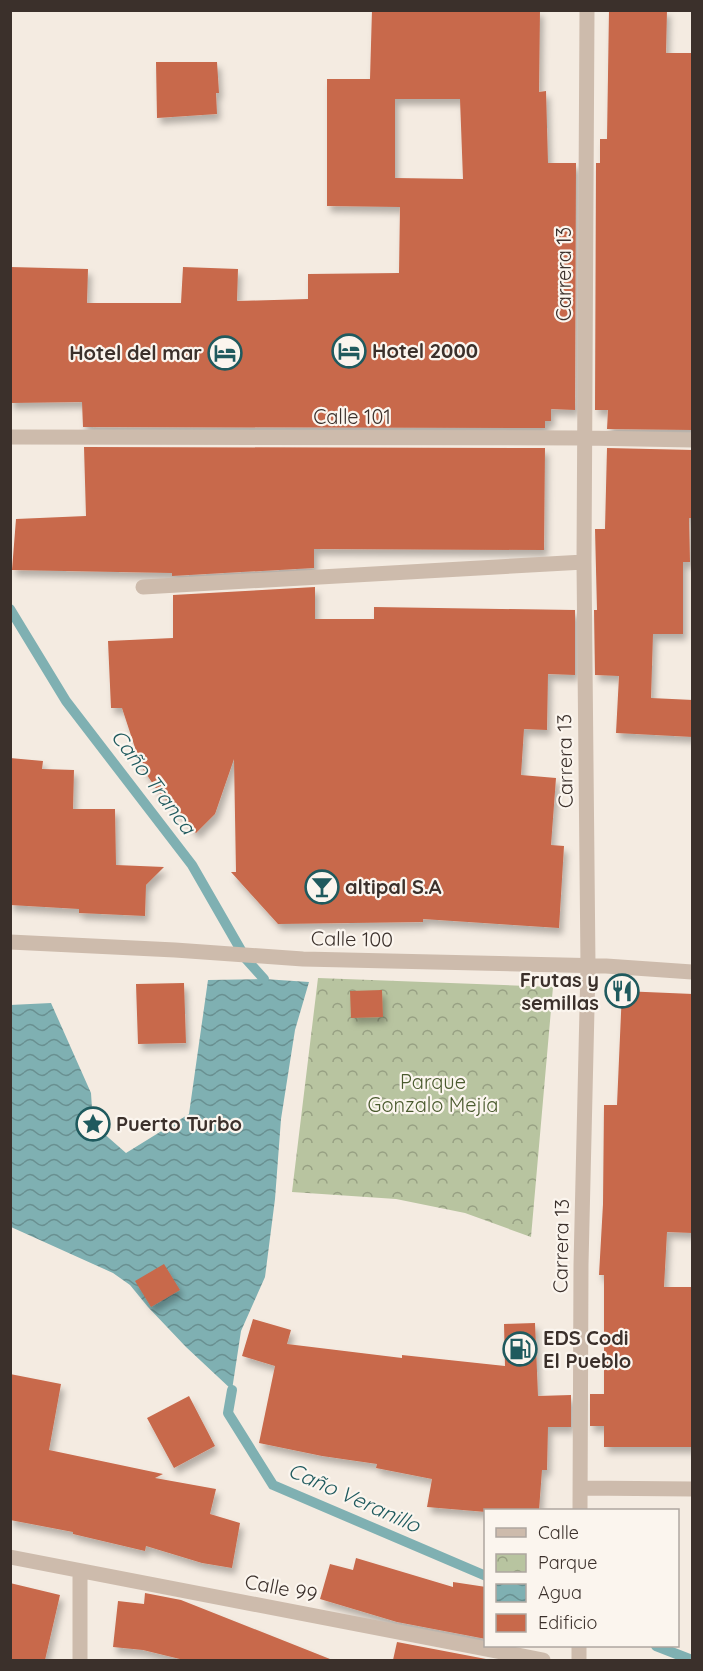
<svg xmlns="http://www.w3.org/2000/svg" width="703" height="1671" font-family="Quicksand,sans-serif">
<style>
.park{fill:url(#park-crowns)}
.water{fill:url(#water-waves)}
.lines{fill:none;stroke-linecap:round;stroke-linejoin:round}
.stream{stroke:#7fb0b2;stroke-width:10}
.building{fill:#c8694b;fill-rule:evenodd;filter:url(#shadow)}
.street{stroke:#cdbbac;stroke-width:15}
.labels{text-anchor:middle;stroke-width:4.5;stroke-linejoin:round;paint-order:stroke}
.street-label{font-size:20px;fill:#3b302b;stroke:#fbf5ee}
.poi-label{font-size:20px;font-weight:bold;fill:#3b302b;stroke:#fbf5ee;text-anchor:start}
.park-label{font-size:20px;fill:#4a5a2e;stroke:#fbf5ee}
.water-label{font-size:21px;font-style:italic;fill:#1f5a5e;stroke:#fbf5ee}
</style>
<defs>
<pattern id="park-crowns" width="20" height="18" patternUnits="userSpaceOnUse" patternTransform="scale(1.5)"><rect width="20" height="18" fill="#b8c4a0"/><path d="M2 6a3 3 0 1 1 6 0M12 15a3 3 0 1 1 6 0" fill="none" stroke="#97a083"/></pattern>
<pattern id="water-waves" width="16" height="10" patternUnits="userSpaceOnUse" patternTransform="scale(1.5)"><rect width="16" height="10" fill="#7fb0b2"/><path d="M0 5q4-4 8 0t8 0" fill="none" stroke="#699091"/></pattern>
<filter id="shadow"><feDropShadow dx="3.5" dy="6" stdDeviation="3" flood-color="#0004"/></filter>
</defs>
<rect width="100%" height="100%" fill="#f4ebe1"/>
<path class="park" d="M318,978L553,987L531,1237L465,1213L396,1199L292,1192Z"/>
<path class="water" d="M264,979L309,982L295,1030L281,1119L275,1199L265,1277L241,1331L232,1390L186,1347L148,1307L130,1285L113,1273L11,1227L10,1005L51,1003L91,1093L93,1124L126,1153L189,1114L208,980Z"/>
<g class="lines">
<path class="stream" d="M10,609L66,701L192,865L246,959L264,979
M232,1390L228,1413L273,1485L486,1576
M656,1646L692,1660"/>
</g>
<path class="building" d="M372,10H540L539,92L546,91L548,163H576L575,410L551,409V421H545V428L83,427L82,402L10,403V267L88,269L87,303H181L183,267L238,269L237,301L308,299V274L399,273L400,207L327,206V79H370ZM395,99H460L463,179L395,178Z
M609,10H667L666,53H693V430L607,429L608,410H595L596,163H600V139H607Z
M156,62H217L219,93H216L217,114L157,118Z
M84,447L545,448L544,550L314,549V568L172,576V573L12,570L16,519L86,516Z
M607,448L693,450V518H689L690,562H683V634H653L651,698L693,700V737L616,733L619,676L595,675L594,610H597L595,529H605Z
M315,587V619H374V607L575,610V675L548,674L547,730L524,729L521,775L556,778L551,845L564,846L559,928L423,919V922L278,924L231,872H236L234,759L215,814L196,833L157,790L141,766L122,708H111L108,641L173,638V595Z
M10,758L43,761L42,769L74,770L73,809H115L116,865L164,867L146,885L145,916L79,913V909L10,905Z
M184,983L186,1043L138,1044L136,984Z
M382,990L383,1017L351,1018L350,991Z
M622,991L693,994V1233L667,1232L664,1287H693V1447H604V1426H590V1394H604V1275H599L603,1204L604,1105H617Z
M164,1264L180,1290L151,1307L135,1281Z
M253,1319L291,1330L287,1344L402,1358V1355L505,1366L504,1324L535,1323L538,1396L571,1395V1427H548L547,1470H542L539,1510H486V1512L427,1507L432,1479L376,1468L377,1464L322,1456L259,1443L275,1366L242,1356Z
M10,1374L61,1384L49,1450L163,1474L155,1478L216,1489L210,1514L240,1523L232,1568L202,1563L146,1546L145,1551L73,1534V1532L10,1520Z
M189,1396L215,1446L174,1468L147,1418Z
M356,1558L453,1587V1582L486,1587V1639L397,1622L320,1599L330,1564L353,1570Z
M10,1583L60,1595L45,1660H10Z
M145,1593L181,1600L330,1659V1660H184L143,1650L113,1647L118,1601L144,1604Z
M397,1642L486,1659V1660H393Z"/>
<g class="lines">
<path class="street" d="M10,437L585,438L692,440
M143,587L584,562
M10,942L175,950L303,959L606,966L692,972
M580,1488L692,1489
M580,1510L581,1265L588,966L584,562L587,10
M10,1557L543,1660
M80,1571V1660
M579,1646V1660"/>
</g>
<defs>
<symbol id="hotel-ring" viewBox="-11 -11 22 22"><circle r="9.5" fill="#fbf5ee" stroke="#1f5a5e" stroke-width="1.5"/><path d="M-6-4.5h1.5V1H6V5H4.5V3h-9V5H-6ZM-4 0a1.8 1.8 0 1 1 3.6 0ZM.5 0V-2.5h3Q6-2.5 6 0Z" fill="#1f5a5e"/></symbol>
<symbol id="bar-ring" viewBox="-11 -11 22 22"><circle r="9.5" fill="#fbf5ee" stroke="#1f5a5e" stroke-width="1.5"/><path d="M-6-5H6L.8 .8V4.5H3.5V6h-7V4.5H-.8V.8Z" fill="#1f5a5e"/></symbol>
<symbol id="restaurant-ring" viewBox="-11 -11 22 22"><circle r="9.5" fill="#fbf5ee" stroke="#1f5a5e" stroke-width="1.5"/><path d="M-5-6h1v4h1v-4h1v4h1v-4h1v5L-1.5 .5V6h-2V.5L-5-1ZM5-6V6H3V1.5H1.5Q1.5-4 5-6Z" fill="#1f5a5e"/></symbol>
<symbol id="sight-ring" viewBox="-11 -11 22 22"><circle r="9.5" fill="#fbf5ee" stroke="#1f5a5e" stroke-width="1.5"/><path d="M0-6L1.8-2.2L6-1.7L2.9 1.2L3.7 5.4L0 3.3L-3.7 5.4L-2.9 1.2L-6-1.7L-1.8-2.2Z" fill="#1f5a5e"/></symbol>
<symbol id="fuel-ring" viewBox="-11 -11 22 22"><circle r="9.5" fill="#fbf5ee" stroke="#1f5a5e" stroke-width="1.5"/><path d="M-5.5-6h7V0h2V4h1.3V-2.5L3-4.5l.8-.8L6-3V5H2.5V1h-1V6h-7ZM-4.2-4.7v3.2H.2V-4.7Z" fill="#1f5a5e"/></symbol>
</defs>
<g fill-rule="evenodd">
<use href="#hotel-ring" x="330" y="332" width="38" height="38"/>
<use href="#hotel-ring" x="206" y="334" width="38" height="38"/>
<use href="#bar-ring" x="303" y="868" width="38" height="38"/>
<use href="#restaurant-ring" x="603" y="972" width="38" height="38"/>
<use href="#sight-ring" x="74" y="1105" width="38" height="38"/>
<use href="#fuel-ring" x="501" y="1330" width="38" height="38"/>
</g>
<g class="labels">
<g class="street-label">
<text transform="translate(564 274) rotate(-90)" y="7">Carrera 13</text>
<text x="352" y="424">Calle 101</text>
<text transform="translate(565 761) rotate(-91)" y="7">Carrera 13</text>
<text transform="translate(352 939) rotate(1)" y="7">Calle 100</text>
<text transform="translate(561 1246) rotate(-89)" y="7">Carrera 13</text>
<text transform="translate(281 1588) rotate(11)" y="7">Calle 99</text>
</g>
<g class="poi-label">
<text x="372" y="358">Hotel 2000</text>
<text x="202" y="360" text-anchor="end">Hotel del mar</text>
<text x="345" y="894">altipal S.A</text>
<text x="599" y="987" text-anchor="end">Frutas y<tspan x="599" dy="23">semillas</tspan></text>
<text x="116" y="1131">Puerto Turbo</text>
<text x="543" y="1345">EDS Codi<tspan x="543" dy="23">El Pueblo</tspan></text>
</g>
<g class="park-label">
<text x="433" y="1089">Parque<tspan x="433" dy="23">Gonzalo Mejía</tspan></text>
</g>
<g class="water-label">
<text transform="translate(153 782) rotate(53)" y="7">Caño Tranca</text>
<text transform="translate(354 1498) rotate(24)" y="7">Caño Veranillo</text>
</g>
</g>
<rect width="703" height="1671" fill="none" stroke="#3b302b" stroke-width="24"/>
<rect x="484" y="1509" width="195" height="138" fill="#fbf5ee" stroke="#aea6a0" stroke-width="1.5"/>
<rect x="496" y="1528" width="30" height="9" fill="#cdbbac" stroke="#aea6a0" stroke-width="1.5"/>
<text x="538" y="1539" font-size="18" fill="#3b302b">Calle</text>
<rect x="496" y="1554" width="30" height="18" fill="url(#park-crowns)" stroke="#aea6a0" stroke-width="1.5"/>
<text x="538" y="1569" font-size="18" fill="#3b302b">Parque</text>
<rect x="496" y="1584" width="30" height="18" fill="url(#water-waves)" stroke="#aea6a0" stroke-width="1.5"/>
<text x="538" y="1599" font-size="18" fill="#3b302b">Agua</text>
<rect x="496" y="1614" width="30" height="18" fill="#c8694b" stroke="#aea6a0" stroke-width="1.5"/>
<text x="538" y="1629" font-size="18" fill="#3b302b">Edificio</text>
</svg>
